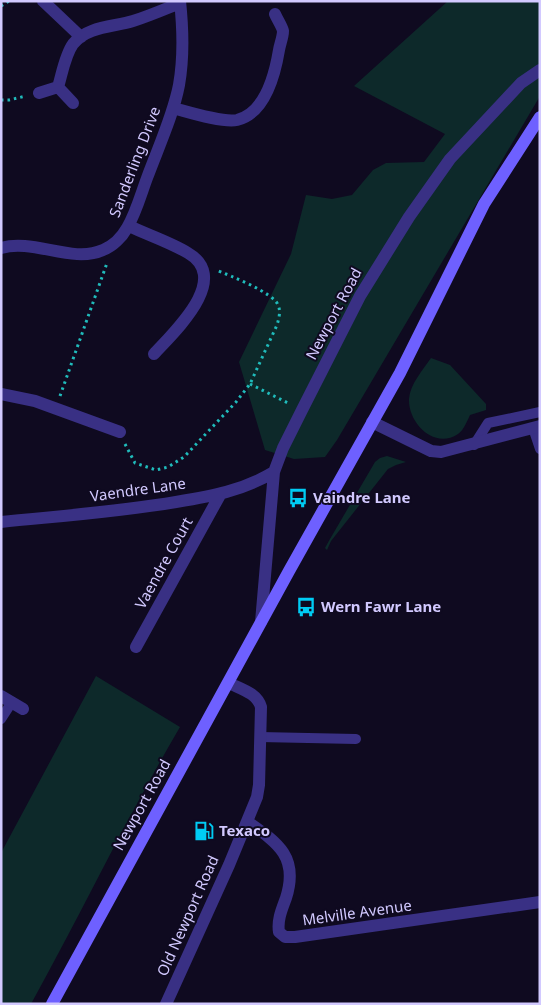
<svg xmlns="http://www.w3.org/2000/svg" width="541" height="1005" font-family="'Noto Sans',sans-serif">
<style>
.green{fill:#0d292a}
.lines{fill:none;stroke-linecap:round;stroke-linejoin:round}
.path{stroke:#20bbbb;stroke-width:3;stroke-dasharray:2.5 4;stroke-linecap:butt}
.service{stroke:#393084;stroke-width:10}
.minor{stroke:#393084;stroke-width:12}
.tertiary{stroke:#393084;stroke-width:12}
.secondary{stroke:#6e60ff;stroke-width:12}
.labels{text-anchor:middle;stroke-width:4;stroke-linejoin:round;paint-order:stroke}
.street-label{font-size:15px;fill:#d2c9ff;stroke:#0f0a20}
.poi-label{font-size:15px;font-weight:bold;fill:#d2c9ff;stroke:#0f0a20;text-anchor:start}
</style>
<rect width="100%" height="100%" fill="#0f0a20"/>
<path class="green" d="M448,1H540V96L337,440L325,457L294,459L265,450L239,362L291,254L306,195L332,199L352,195L373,170L386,163L424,162L445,134L354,86Z
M431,358L450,365L486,404V410L470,415C467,421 464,430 458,434C434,450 408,423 409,399C410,384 423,370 431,358Z
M387,456L406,462L396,465L388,469L331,541L327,550L325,548L330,539L375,462L380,458Z
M96,676L180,727C127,817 82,912 31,1004H1V853Z"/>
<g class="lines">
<path class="path" d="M1,6L9,1
M1,100H9L26,96
M250,384L290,404
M60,396L107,263
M125,444L135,463L156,470L168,467L184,457L236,402L250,384L277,325C279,318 281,311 278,305C274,293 229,275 216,270"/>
<path class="service" d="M533,428L540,449
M474,445L488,423L540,412
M1,719L12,702
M260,737L356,739"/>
<path class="minor" d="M43,1L81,37
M58,87L73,103
M39,93L58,87C62,74 65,55 73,44C87,26 114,27 133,21C149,16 165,9 180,3
M173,108C188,112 223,123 237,120C265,113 275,74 279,50C280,44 283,37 283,31C282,26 277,19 275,14
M129,226C148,235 170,242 188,253C232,279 174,332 154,354
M1,248C33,238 72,264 103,250C113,246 122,237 127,228C136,213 141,194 147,178C158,148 173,116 179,85C184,57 183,29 180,1
M1,394L35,401L120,432
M1,522C60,516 118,512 176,502C212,496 242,491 274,472
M261,622L274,472L283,448L302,410L360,296L409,217L450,159L521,83L540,70
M136,647L220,495
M1,696L23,709
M248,822C278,843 299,857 286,898C282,909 277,920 279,932L285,937H295L540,902
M166,1004L229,865L257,797L259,785L261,707C257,693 241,689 229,683"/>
<path class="tertiary" d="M372,422L431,451L441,452L540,426"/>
<path class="secondary" d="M52,1004L289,571L400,373L484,204L540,117"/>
</g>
<defs>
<symbol id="bus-bare" viewBox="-9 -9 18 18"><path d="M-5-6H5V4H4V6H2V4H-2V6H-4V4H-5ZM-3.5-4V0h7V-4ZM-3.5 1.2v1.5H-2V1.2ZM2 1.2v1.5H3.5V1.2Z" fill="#00ccf4" stroke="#0f0a20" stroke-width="2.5" paint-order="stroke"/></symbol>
<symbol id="fuel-bare" viewBox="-9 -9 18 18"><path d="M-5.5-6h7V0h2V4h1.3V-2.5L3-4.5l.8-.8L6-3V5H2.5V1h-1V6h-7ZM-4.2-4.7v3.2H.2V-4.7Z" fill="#00ccf4" stroke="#0f0a20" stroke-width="2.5" paint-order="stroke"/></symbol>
</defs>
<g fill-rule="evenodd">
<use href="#bus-bare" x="284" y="484" width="28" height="28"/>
<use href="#bus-bare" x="292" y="593" width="28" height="28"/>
<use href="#fuel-bare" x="190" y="817" width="28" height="28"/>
</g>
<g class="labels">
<g class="street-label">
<text transform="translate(135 162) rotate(-69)" y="5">Sanderling Drive</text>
<text transform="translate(334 314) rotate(-62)" y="5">Newport Road</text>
<text transform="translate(138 490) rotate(-8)" y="5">Vaendre Lane</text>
<text transform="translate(164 563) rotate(-61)" y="5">Vaendre Court</text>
<text transform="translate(142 805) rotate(-61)" y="5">Newport Road</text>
<text transform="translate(357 913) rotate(-8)" y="5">Melville Avenue</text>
<text transform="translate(188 916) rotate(-66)" y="5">Old Newport Road</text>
</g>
<g class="poi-label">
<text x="313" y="503">Vaindre Lane</text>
<text x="321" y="612">Wern Fawr Lane</text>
<text x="219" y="836">Texaco</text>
</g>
</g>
<rect width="541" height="1005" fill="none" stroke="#d2c9ff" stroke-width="5"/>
</svg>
